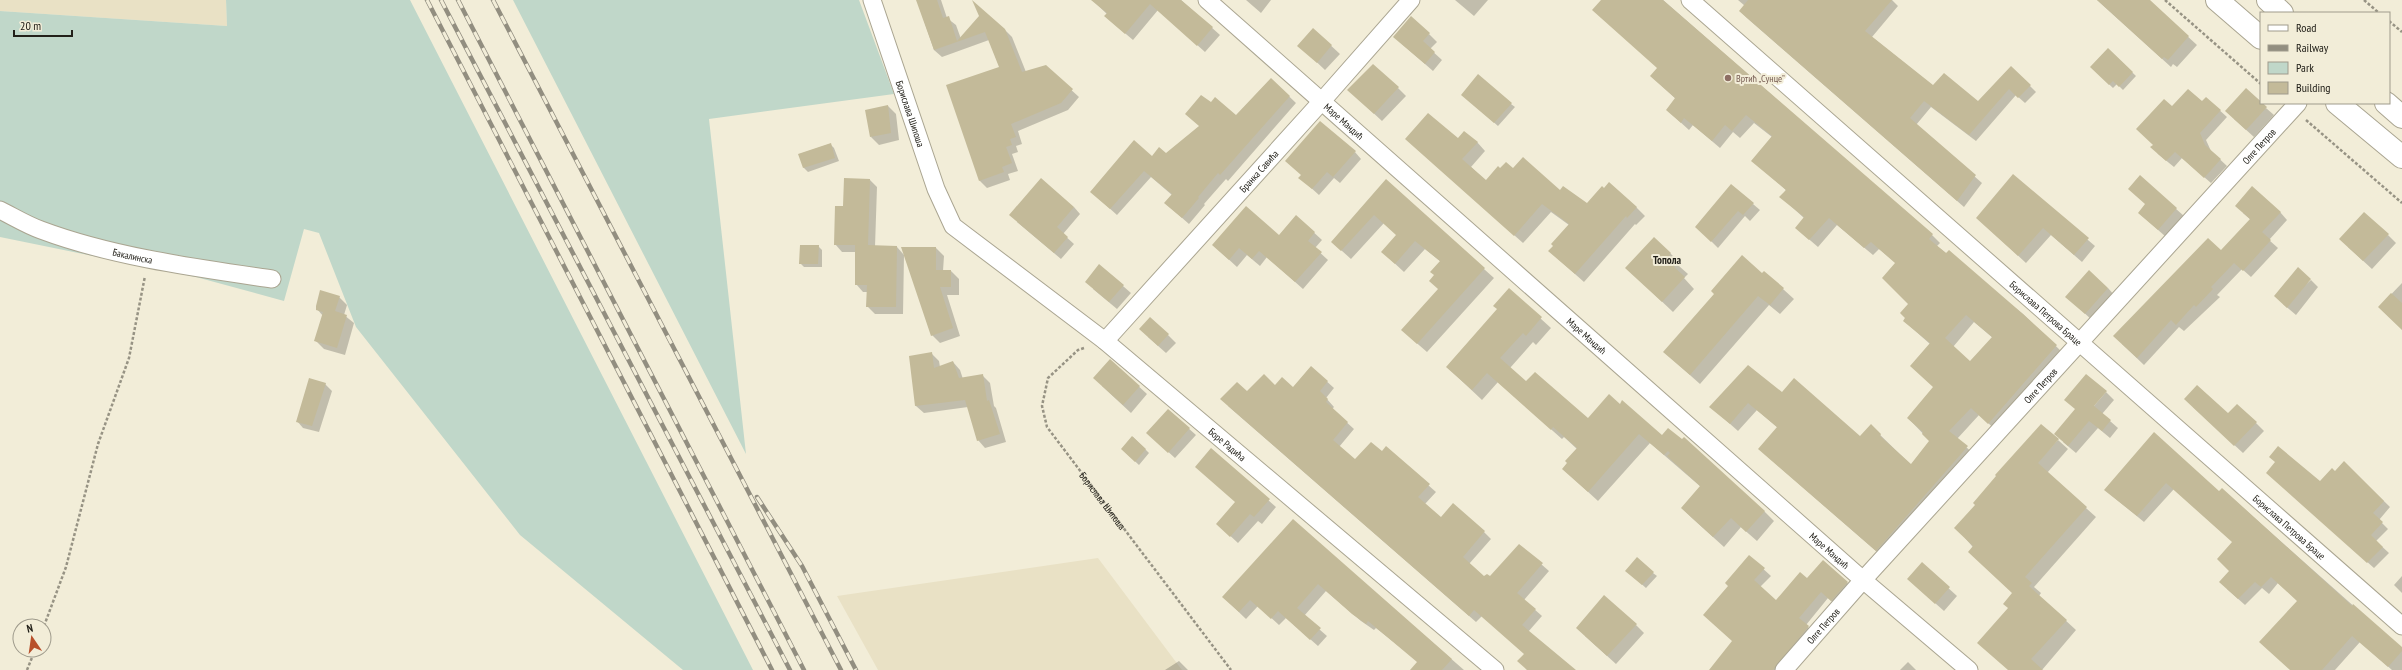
<svg xmlns="http://www.w3.org/2000/svg" width="2402" height="670" font-family="'PT Sans Narrow',sans-serif">
<style>
.built{fill:#e9e1c5}
.green{fill:#c0d7c9}
.shadow{fill:#0003;fill-rule:evenodd}
.building{fill:#c3ba99;fill-rule:evenodd}
.lines{fill:none;stroke-linecap:round;stroke-linejoin:round}
.street-casing{stroke:#aaa591;stroke-width:19}
.secondary-casing{stroke:#aaa591;stroke-width:24}
.path{stroke:#979384;stroke-width:2.5;stroke-dasharray:3 2;stroke-linecap:butt}
.street{stroke:#fff;stroke-width:17}
.secondary{stroke:#fff;stroke-width:22}
.rail-casing{stroke:#928e80;stroke-width:4.5}
.rail{stroke:#f2edd8;stroke-width:3;stroke-dasharray:9;stroke-linecap:butt}
.education-dot{fill:#8d6e63;stroke:#f2edd8;stroke-width:1.5}
.labels{text-anchor:middle;stroke-width:4;stroke-linejoin:round;paint-order:stroke}
.education-label{font-size:10px;fill:#785e54;stroke:#f2edd8;text-anchor:start}
.street-label{font-size:10px;fill:#222019;stroke:#f2edd8}
.neighbourhood-label{font-size:11px;font-weight:bold;fill:#222019;stroke:#f2edd8}
</style>
<rect width="100%" height="100%" fill="#f2edd8"/>
<path class="built" d="M0,0H226L227,26L0,11Z
M1098,558L1182,670H878L837,596Z"/>
<path class="green" d="M226,0H410L753,670H683L520,535L356,327L319,233L304,229L284,301L196,277L0,237V11L227,26Z
M513,0H859L894,94L709,119L746,454Z"/>
<path class="shadow" d="M917,0H941L947,18L956,25L961,39L980,16L1004,29L1012,37L1026,72L1045,66L1079,97L1068,110L1018,131L1022,144L1016,146L1018,152L1012,154L1018,171L1008,174L1010,180L987,188L980,181L948,86L1000,68L989,40L942,57L934,50Z
M1092,0H1181L1220,35L1205,52L1158,10L1133,40L1113,23L1105,16L1107,14Z
M1246,0H1271L1261,13Z
M1455,0H1488L1474,16Z
M1602,0H1663L1932,235L1940,243L1937,246L2023,314L2064,354L1997,431L1979,415L1957,439L1975,455L1884,558L1768,457L1778,428L1757,410L1738,431L1711,407L1782,394L1860,437L1871,426L1911,465L1930,441L1908,418L1934,387L1930,344L1904,321L1910,304L1896,263L1879,249L1873,255L1837,225L1818,247L1804,235V218L1781,197L1786,190L1753,161L1772,137L1754,123L1740,138L1733,132L1720,148L1693,125L1689,130L1667,110L1676,99L1651,76L1658,68ZM1974,322L1993,338L1970,363L1953,347Z
M1738,0H1892L1898,6L1872,37L1933,86L1978,103L2011,67L2036,92L2025,103L2016,95L1976,141L1931,107L1916,125L1982,183L1964,207L1747,18L1740,11L1745,6Z
M2097,0H2148L2197,45L2177,67L2173,64L2171,67Z
M1313,29L1340,54L1325,70L1307,53Z
M1429,34L1437,42L1430,49L1442,60L1433,71L1402,44Z
M2108,49L2136,76L2123,90L2117,84L2113,88L2091,67Z
M1271,79L1296,103L1228,181L1226,179L1204,204L1205,205L1189,224L1165,203L1172,195L1151,177L1117,215L1098,198L1152,157L1166,154L1200,126L1211,104L1236,116Z
M1398,88L1406,96L1382,121L1356,97Z
M1466,98L1511,104L1515,107L1498,126Z
M2206,98L2227,117L2206,140L2211,151L2227,166L2211,183L2182,158L2174,167L2158,154L2154,145L2172,107L2202,103Z
M888,106L896,114L899,140L879,145L871,137Z
M2266,108L2274,115L2254,137L2234,119Z
M1458,140L1477,142L1485,151L1471,167L1486,181L1500,169L1513,170L1587,205L1636,207L1645,216L1636,225L1635,224L1584,282L1558,259L1569,225L1551,212L1523,243L1415,147Z
M830,144L834,148L839,161L808,172L804,168L800,154Z
M1355,152L1361,159L1340,183L1334,178L1319,195L1300,178Z
M2013,176L2095,246L2082,262L2051,235L2026,263L1985,225Z
M2140,177L2184,216L2166,237L2139,213L2146,205Z
M870,180L877,187L875,247H897L904,255L903,314H875L867,306L868,292H863L856,284V252H842L835,244Z
M1386,181L1494,278L1427,352L1412,339L1439,289L1435,276L1441,262L1425,249L1404,272L1391,260L1397,235L1384,223L1351,259L1332,242Z
M1753,204L1760,210L1750,221L1745,216L1718,248L1696,226Z
M1074,207L1080,214L1063,234L1074,244L1061,259L1017,222Z
M2280,212L2287,220L2269,240L2278,248L2251,277L2242,269L2217,295L2220,297L2184,331L2179,327L2144,365L2122,344L2221,251L2251,220L2243,213Z
M1296,216L1322,240L1315,248L1328,260L1303,289L1267,257L1260,266L1247,255L1237,267L1213,245L1279,236Z
M2388,235L2396,243L2372,269L2348,247Z
M818,246L822,250V267H804L800,263Z
M936,248L944,256L943,271H951L959,279V295H947L960,336L940,343L932,335Z
M1670,253L1681,264L1679,266L1688,274L1684,278L1694,289L1673,312L1637,278Z
M1100,266L1131,293L1117,309L1093,289Z
M1764,272L1794,299L1780,314L1769,305L1700,384L1664,352Z
M2311,280L2318,287L2296,315L2283,304Z
M2402,283V329L2379,307Z
M2108,288L2115,296L2093,321L2067,297Z
M1509,290L1551,328L1536,345L1533,342L1510,368L1526,383L1588,420L1620,405L1764,511L1774,521L1757,541L1741,527L1724,547L1692,518L1682,508L1701,487L1650,443L1598,501L1563,469L1577,449L1564,437L1562,439L1498,382L1482,400L1447,367L1498,309Z
M339,297L347,305L344,315L354,323L345,355L324,349L316,341L323,316L317,309Z
M1168,335L1176,343L1166,353L1148,337Z
M932,354L939,361L940,367L953,362L960,370L963,379L982,375L990,383L994,406L996,408L1006,442L985,448L978,440L968,407L924,413L916,406L910,357Z
M1110,360L1147,394L1131,413L1102,386Z
M1311,367L1334,388L1326,398L1334,407L1332,409L1354,429L1339,447L1355,461L1382,452L1386,448L1436,492L1425,504L1441,519L1484,532L1491,539L1469,564L1484,578H1490L1519,545L1549,571L1524,600L1542,616L1528,632L1574,670H1527L1525,654L1482,616L1476,622L1228,406L1247,393L1275,386L1293,388Z
M325,384L332,391L319,432L303,428L297,421Z
M2106,392L2114,400L2102,414L2118,428L2110,438L2098,428L2076,453L2063,442Z
M2193,407L2256,423L2264,431L2243,453Z
M1168,410L1196,435L1175,458L1154,439Z
M2154,433L2219,492L2222,489L2402,649V670H2392L2360,642L2335,670H2291L2298,601L2278,583L2269,594L2262,588L2245,605L2227,589L2233,542L2174,489L2144,522L2105,490Z
M1133,437L1149,453L1139,465L1126,453Z
M2058,440L2068,449L2047,473L2096,517L2034,587L2041,593L2039,596L2076,630L2042,670H2009V609L2013,593L1965,538Z
M1211,449L1276,507L1262,524L1258,521L1238,543L1225,531L1236,503Z
M2344,462L2390,507L2379,520L2388,529L2376,541L2389,553L2374,568L2274,479L2320,483L2335,472Z
M1293,521L1464,670H1429L1376,628L1374,630L1361,621L1326,591L1304,616L1327,636L1318,646L1286,618L1279,625L1258,606L1246,619L1223,597Z
M1749,556L1771,576L1760,587L1776,601L1807,580L1847,583L1854,589L1838,607L1828,598L1806,625L1815,634L1785,670H1710L1733,641L1729,586Z
M1922,564L1957,596L1944,611L1908,579Z
M1653,573L1657,576L1646,588L1630,574Z
M2402,576V593L2394,585Z
M1636,625L1644,633L1616,664L1585,636Z
M1179,661L1188,670H1165Z
M1908,662L1916,670H1900Z"/>
<path class="building" d="M916,0H937L943,18L949,16L957,41L979,16L972,0L1005,29L1022,72L1046,65L1073,89L1061,103L1011,124L1016,137L1010,139L1012,145L1006,147L1012,163L1002,167L1004,172L979,181L946,85L999,67L985,32L934,50Z
M1091,0H1181L1213,27L1197,46L1150,4L1125,34L1104,16L1107,13Z
M1601,0H1663L1933,234L1929,239L1946,253L1949,250L2023,314L2057,345L1988,424L1971,408L1949,431L1968,446L1876,551L1758,449L1777,427L1748,403L1730,424L1709,407L1748,365L1782,392L1794,378L1860,436L1871,424L1881,434L1880,436L1911,464L1929,441L1922,434L1923,432L1907,418L1933,387L1910,366L1930,343L1903,321L1905,318L1900,313L1908,304L1882,278L1895,263L1871,242L1864,248L1829,218L1809,240L1795,228L1804,217L1779,197L1786,190L1751,161L1772,136L1746,115L1732,131L1725,125L1712,141L1684,118L1681,123L1666,110L1675,98L1650,76L1657,68L1592,10ZM1966,315L1992,337L1970,361L1945,338Z
M1748,0H1892L1865,31L1933,85L1944,73L1978,101L2011,66L2031,85L2018,98L2009,89L1969,135L1924,101L1910,118L1976,175L1957,201L1739,11Z
M2097,0H2150L2189,36L2168,60L2164,57L2162,59Z
M1411,16L1430,33L1423,41L1435,52L1425,64L1393,37Z
M1313,28L1332,45L1317,63L1297,46Z
M2108,48L2133,72L2119,87L2113,81L2109,85L2090,67Z
M1373,64L1399,87L1374,114L1347,90Z
M1478,74L1512,103L1494,123L1461,95Z
M1271,78L1290,96L1220,175L1218,173L1198,197L1199,198L1182,218L1164,203L1172,194L1144,171L1110,209L1090,192L1134,140L1152,156L1159,147L1166,153L1199,126L1185,114L1201,95L1211,102L1215,97L1236,115Z
M2246,88L2267,107L2246,130L2225,111Z
M2188,89L2202,101L2206,97L2221,110L2200,133L2205,145L2221,159L2204,178L2175,152L2166,161L2150,147L2153,145L2136,129L2164,99L2172,106Z
M888,105L891,133L870,137L865,110Z
M1428,113L1458,138L1464,131L1478,142L1462,159L1486,180L1498,166L1500,168L1506,162L1513,168L1523,157L1560,190L1563,186L1587,203L1602,186L1604,188L1609,182L1637,207L1627,218L1626,216L1575,274L1548,251L1553,246L1551,244L1569,224L1542,204L1514,236L1405,139Z
M1320,121L1356,151L1333,177L1327,172L1312,189L1298,178L1301,175L1285,161Z
M831,143L835,158L803,168L798,154Z
M2013,174L2089,238L2074,255L2043,228L2018,256L1976,218Z
M2140,175L2177,208L2158,230L2138,213L2145,204L2128,189Z
M844,178L870,179L868,245L897,246L896,307H866L867,285H855V245H834L835,206H843Z
M1041,178L1074,207L1057,227L1068,237L1054,253L1009,215Z
M1386,179L1485,268L1417,344L1401,330L1438,289L1429,281L1434,275L1430,272L1440,261L1415,241L1395,264L1381,252L1396,235L1374,215L1341,251L1331,242Z
M1731,184L1754,203L1743,215L1738,211L1711,242L1695,227Z
M2252,186L2281,212L2262,232L2271,240L2243,271L2234,263L2211,287L2213,289L2196,307L2194,305L2176,325L2171,320L2137,358L2113,336L2208,238L2221,250L2250,219L2235,206Z
M1246,206L1279,235L1296,215L1315,232L1308,241L1322,252L1295,282L1259,251L1252,259L1239,248L1229,260L1212,245Z
M2364,212L2389,234L2363,261L2339,239Z
M1654,237L1671,253L1669,255L1678,263L1674,267L1685,277L1662,302L1625,268Z
M800,245H819L818,264H799Z
M901,247H936V270H951V287H940L953,328L931,336Z
M1742,255L1762,273L1764,271L1784,288L1770,305L1758,296L1690,375L1663,352L1714,294L1711,291Z
M1099,264L1124,285L1109,302L1085,282Z
M2298,267L2311,279L2287,308L2274,296Z
M2089,270L2108,288L2085,314L2065,297Z
M1509,288L1542,317L1526,336L1523,333L1500,358L1526,381L1535,372L1588,418L1609,394L1620,404L1622,400L1662,435L1668,428L1682,439L1684,437L1765,511L1746,532L1731,518L1713,537L1681,508L1700,486L1667,456L1670,453L1668,451L1664,455L1639,434L1588,492L1562,469L1567,463L1565,461L1577,448L1553,427L1551,430L1487,373L1472,390L1446,367L1497,309L1493,306Z
M320,290L340,296L335,311L347,315L337,348L314,341L323,312L316,310V306Z
M2391,293L2402,303V330L2378,307Z
M1150,317L1169,334L1158,346L1139,329Z
M932,352L934,368L953,361L959,378L983,374L987,401L989,400L1000,434L977,441L965,400L915,406L909,356Z
M1110,359L1140,386L1123,405L1093,378Z
M1311,366L1328,381L1320,391L1328,399L1326,402L1348,422L1333,440L1355,459L1371,442L1382,451L1386,446L1430,484L1418,497L1441,517L1453,503L1485,531L1463,557L1484,576L1487,574L1490,576L1519,544L1543,563L1517,593L1536,609L1522,625L1576,670H1527L1517,661L1524,654L1474,610L1469,616L1220,399L1237,382L1247,391L1264,374L1275,385L1282,377L1293,387Z
M2086,374L2107,391L2094,406L2111,420L2102,431L2089,421L2068,446L2054,434L2075,409L2064,400Z
M309,378L326,383L312,426L296,422Z
M2197,385L2228,413L2237,404L2257,422L2234,446L2184,399Z
M1168,409L1190,428L1168,453L1146,433Z
M2041,424L2059,439L2038,463L2087,507L2025,577L2032,583L2029,586L2067,620L2031,659L2043,670H2008L1977,643L2008,608L2003,604L2012,593L1968,552L1973,546L1954,528L1975,505L1973,503L1996,476L1995,475Z
M2154,432L2219,491L2222,488L2352,606L2353,604L2402,647V651L2388,667L2352,636L2322,670H2290L2259,642L2297,601L2271,577L2261,587L2255,582L2238,599L2219,582L2229,571L2217,559L2232,542L2166,483L2137,516L2104,490Z
M1132,436L1146,449L1135,462L1121,449Z
M2278,446L2320,481L2332,468L2335,471L2344,461L2384,501L2373,513L2383,522L2371,535L2383,547L2367,563L2266,473L2275,462L2269,457Z
M1211,448L1270,499L1254,517L1250,514L1230,537L1216,524L1235,502L1195,467Z
M1293,519L1452,659L1442,670H1410L1417,662L1368,621L1366,624L1352,614L1318,584L1297,608L1321,628L1310,640L1278,611L1271,619L1250,600L1239,612L1222,597Z
M1749,555L1765,568L1754,580L1776,600L1800,572L1807,578L1823,560L1848,582L1831,601L1821,592L1799,618L1809,626L1773,670H1709L1732,641L1703,615L1728,586L1725,583Z
M1637,557L1654,572L1642,585L1625,571Z
M1922,562L1950,587L1935,604L1907,579Z
M1604,595L1637,624L1607,656L1576,628Z"/>
<g class="lines">
<defs>
<g id="street">
<path id="s2" d="M872,0L936,189L953,226L1105,341L1495,670"/>
<path id="s3" d="M1207,0L1863,580L1969,670"/>
<path id="s4" d="M1690,0L2402,626"/>
<path id="s5" d="M0,210C14,217 27,225 41,230C113,257 197,268 272,279"/>
<path id="s6" d="M1105,341L1322,101L1411,0"/>
<path id="s7" d="M1784,670L1863,580L2298,103"/>
</g>
<path id="secondary" d="M2217,0L2261,38
M2268,0L2282,13
M2337,103L2402,157
M2386,103L2402,117"/>
</defs>
<use href="#street" class="street-casing"/>
<use href="#secondary" class="secondary-casing"/>
<g class="path">
<path d="M2165,0L2261,84"/>
<path d="M2364,0L2379,13"/>
<path d="M2389,21L2402,32"/>
<path d="M2306,120L2402,203"/>
<path id="s1" d="M1084,348L1078,350L1048,378L1042,406L1047,427L1231,670"/>
<path d="M44,626L66,567L98,444L129,358L145,276"/>
<path d="M27,670L35,650"/>
</g>
<use href="#street" class="street"/>
<use href="#secondary" class="secondary"/>
<defs>
<path id="rail" d="M427,0L772,670
M441,0L790,670
M458,0L804,670
M493,0L841,670
M757,497L802,566L856,670"/>
</defs>
<use href="#rail" class="rail-casing"/>
<use href="#rail" class="rail"/>
</g>
<circle class="education-dot" cx="1728" cy="78" r="4"/>
<g class="labels">
<g class="education-label">
<text x="1736" y="82">Вртић „Сунце”</text>
</g>
<g class="street-label">
<text dy="4" stroke="none"><textPath href="#s2" startOffset="120">Борислава Шипоша</textPath></text>
<text dy="4" stroke="none"><textPath href="#s3" startOffset="183">Маре Мандић</textPath></text>
<text dy="4" stroke="none"><textPath href="#s7" startOffset="707">Олге Петров</textPath></text>
<text dy="4" stroke="none"><textPath href="#s6" startOffset="229">Бранка Савића</textPath></text>
<text dy="4" stroke="none"><textPath href="#s5" startOffset="141">Бакалинска</textPath></text>
<text dy="4" stroke="none"><textPath href="#s4" startOffset="474">Борислава Петрова Браце</textPath></text>
<text dy="4" stroke="none"><textPath href="#s3" startOffset="507">Маре Мандић</textPath></text>
<text dy="4" stroke="none"><textPath href="#s7" startOffset="383">Олге Петров</textPath></text>
<text dy="4" stroke="none"><textPath href="#s2" startOffset="591">Боре Радића</textPath></text>
<text dy="4" stroke="none"><textPath href="#s1" startOffset="190">Борислава Шипоша</textPath></text>
<text dy="4" stroke="none"><textPath href="#s4" startOffset="798">Борислава Петрова Браце</textPath></text>
<text dy="4" stroke="none"><textPath href="#s3" startOffset="831">Маре Мандић</textPath></text>
<text dy="4" stroke="none"><textPath href="#s7" startOffset="59">Олге Петров</textPath></text>
</g>
<g class="neighbourhood-label">
<text x="1667" y="264">Топола</text>
</g>
</g>
<rect x="2260" y="12" width="130" height="92" fill="#f2edd8" stroke="#9f9b8c"/>
<rect x="2268" y="25" width="20" height="6" fill="#ffffff" stroke="#9f9b8c"/>
<text x="2296" y="32" font-size="12" fill="#222019">Road</text>
<rect x="2268" y="45" width="20" height="6" fill="#928e80" stroke="#9f9b8c"/>
<text x="2296" y="52" font-size="12" fill="#222019">Railway</text>
<rect x="2268" y="62" width="20" height="12" fill="#c0d7c9" stroke="#9f9b8c"/>
<text x="2296" y="72" font-size="12" fill="#222019">Park</text>
<rect x="2268" y="82" width="20" height="12" fill="#c3ba99" stroke="#9f9b8c"/>
<text x="2296" y="92" font-size="12" fill="#222019">Building</text>
<g transform="translate(32 638) rotate(347)"><circle r="19" fill="#f2edd8" stroke="#9f9b8c"/>
<path d="M0-3L7 15L0 10L-7 15Z" fill="#b8502b"/>
<text y="-6" font-size="11" font-weight="bold" text-anchor="middle" fill="#222019">N</text>
</g>
<path d="M14 30v6h58v-6" fill="none" stroke="#222019" stroke-width="2"/>
<text x="20" y="30" font-size="12" fill="#222019" stroke="#f2edd8" stroke-width="3" paint-order="stroke">20 m</text>
</svg>
